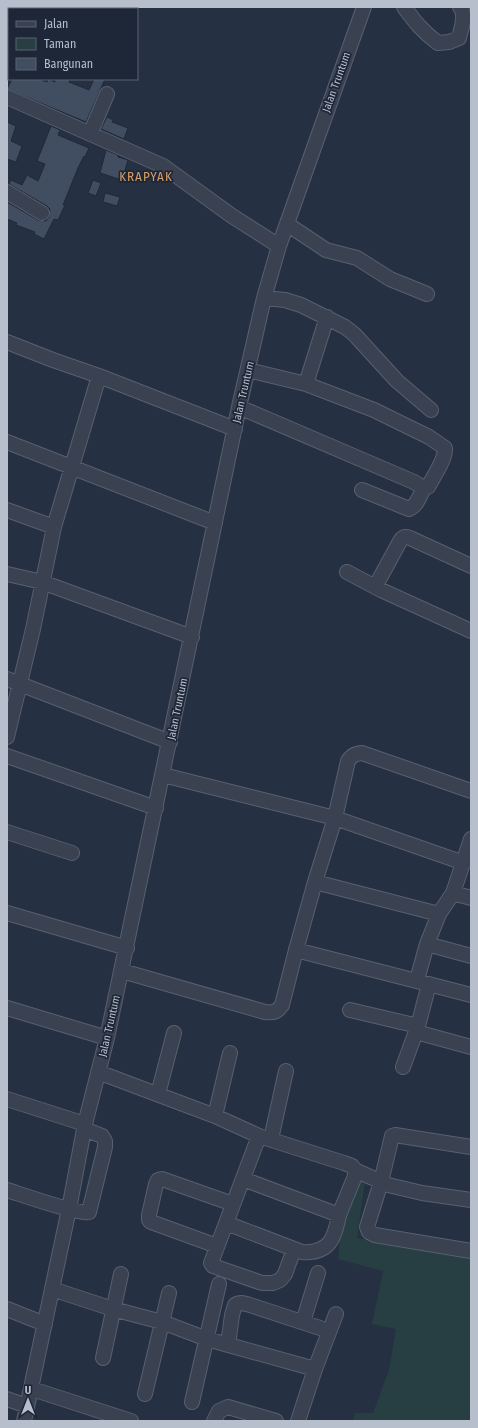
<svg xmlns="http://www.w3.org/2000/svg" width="478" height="1428" font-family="'Fira Sans Condensed',sans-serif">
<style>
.green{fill:#273f43}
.building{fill:#414e62;stroke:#202939}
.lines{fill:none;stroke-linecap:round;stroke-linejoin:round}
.minor-casing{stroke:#58606f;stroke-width:16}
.minor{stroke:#3a4252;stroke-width:14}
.labels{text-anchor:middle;stroke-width:3.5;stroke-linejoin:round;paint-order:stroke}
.street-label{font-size:11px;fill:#b7becc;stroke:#1e2737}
.quarter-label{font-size:13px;letter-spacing:1px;fill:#da9d64;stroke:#1e2737}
</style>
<rect width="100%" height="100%" fill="#253042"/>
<path class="green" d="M358,1178L365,1182L357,1238L471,1258V1421H353L355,1413H373L389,1370L396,1329L372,1324L383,1271L338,1259L340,1237Z"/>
<path class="building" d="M12,79H39L47,82L48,79L55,82V79H70L69,82L89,90L94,79H105L86,122L7,89Z
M107,117L113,120L112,122L128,128L124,139L101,129Z
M7,122L16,126L11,141L22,146L16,162L7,159Z
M51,126L60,130L58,135L89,148L85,157L84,156L78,168L63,205H65L58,220L54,219L44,239L34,234L35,232L16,225L17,223L7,219V202L38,220L46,221L49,217L50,209L47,206L9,184L11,180L22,185L27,175L38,181L45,164L37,161Z
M106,150L118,155V157L128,160L122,180L100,173Z
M93,180L101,183L96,196L88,193Z
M105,193L120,197L117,206L103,202Z"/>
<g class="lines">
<defs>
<path id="minor" d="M404,7C415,22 423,32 438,43L449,42L459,38C461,29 467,15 460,7
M7,97L163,166L232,216L279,246
M90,134L107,94
M7,192L42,213
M287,224L326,250L357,258L390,279L427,294
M264,298L285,300L301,305L345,327L354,334L397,381L431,410
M7,342L53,360L99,376L235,429
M306,384L327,317
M239,407L414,482L424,488L428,487C433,477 446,459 445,448L429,437L374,410L306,384L248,370
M7,442L215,523
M362,490L409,509C417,506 420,495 424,488
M7,510L54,527
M347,572L381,590L471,631
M7,574L42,582L192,637
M375,587L399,543C402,537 404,536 410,538L471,566
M7,679L170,742
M7,737L33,629L54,527L99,376
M7,756L156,808
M163,775L335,818L464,863
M7,832L72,853
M315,882L439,914
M453,893L471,898
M7,913L127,948
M427,944L471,956
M296,950L471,995
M122,971L265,1012C274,1013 277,1012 282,1005L296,950L315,882L335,818L348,761C352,755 355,754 362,753L471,791
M417,980L427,944L439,914L453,893L471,839
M7,1008L107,1038
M350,1010L418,1026
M416,1032L471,1047
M403,1067L418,1026L429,984
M98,1072L215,1116L259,1136L344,1163L352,1166L355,1170V1176L339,1215L243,1179
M158,1094L174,1033
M7,1099L85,1124
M215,1116L230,1053
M259,1136L211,1263L213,1266L262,1283H273L280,1280L285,1274L294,1249
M271,1139L286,1071
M471,1147L395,1135L392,1136L381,1182L367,1227L369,1232L375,1235L471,1251
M355,1170L388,1185L422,1193L471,1200
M7,1190C20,1194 80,1215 89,1212L105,1147V1141L102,1136L84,1129
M226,1223L302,1252C330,1254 335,1237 339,1215
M217,1246L151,1222L149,1220V1215L156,1184L158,1180L162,1179L233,1204
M52,1289L113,1309L162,1322L207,1339L315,1369
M7,1309L45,1324
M303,1322L318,1273
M228,1345L232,1315L235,1305C241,1301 247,1304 253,1306L320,1328
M103,1358L121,1274
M32,1389L131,1421
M145,1394L169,1293
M7,1399L27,1406
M192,1402L219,1284
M24,1421L69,1209L85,1124L107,1038L239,407L264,298L279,246L364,7
M214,1421L219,1411L228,1407L276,1421
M298,1421L315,1369L336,1314"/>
</defs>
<use href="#minor" class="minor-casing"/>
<use href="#minor" class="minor"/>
</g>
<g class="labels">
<g class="street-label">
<text transform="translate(336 82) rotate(-70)" y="4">Jalan Truntum</text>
<text transform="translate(243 392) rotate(-77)" y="4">Jalan Truntum</text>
<text transform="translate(177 709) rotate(-78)" y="4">Jalan Truntum</text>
<text transform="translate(109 1026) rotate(-77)" y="4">Jalan Truntum</text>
</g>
<g class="quarter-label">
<text x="146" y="181">KRAPYAK</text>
</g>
</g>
<rect width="478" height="1428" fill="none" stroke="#b7becc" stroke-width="16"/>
<rect x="8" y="8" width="130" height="72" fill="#1e2737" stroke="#5b6373"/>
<rect x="16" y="21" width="20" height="6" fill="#3a4252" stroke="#5b6373"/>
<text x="44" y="28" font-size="12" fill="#b7becc">Jalan</text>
<rect x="16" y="38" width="20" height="12" fill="#273f43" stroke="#5b6373"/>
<text x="44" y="48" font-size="12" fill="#b7becc">Taman</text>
<rect x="16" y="58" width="20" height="12" fill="#414e62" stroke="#5b6373"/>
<text x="44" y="68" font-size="12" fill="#b7becc">Bangunan</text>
<g transform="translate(28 1400)" stroke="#1e2737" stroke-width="3" paint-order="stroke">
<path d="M0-3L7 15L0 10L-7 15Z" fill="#b7becc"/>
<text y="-6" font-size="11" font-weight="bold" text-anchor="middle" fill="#b7becc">U</text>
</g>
</svg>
